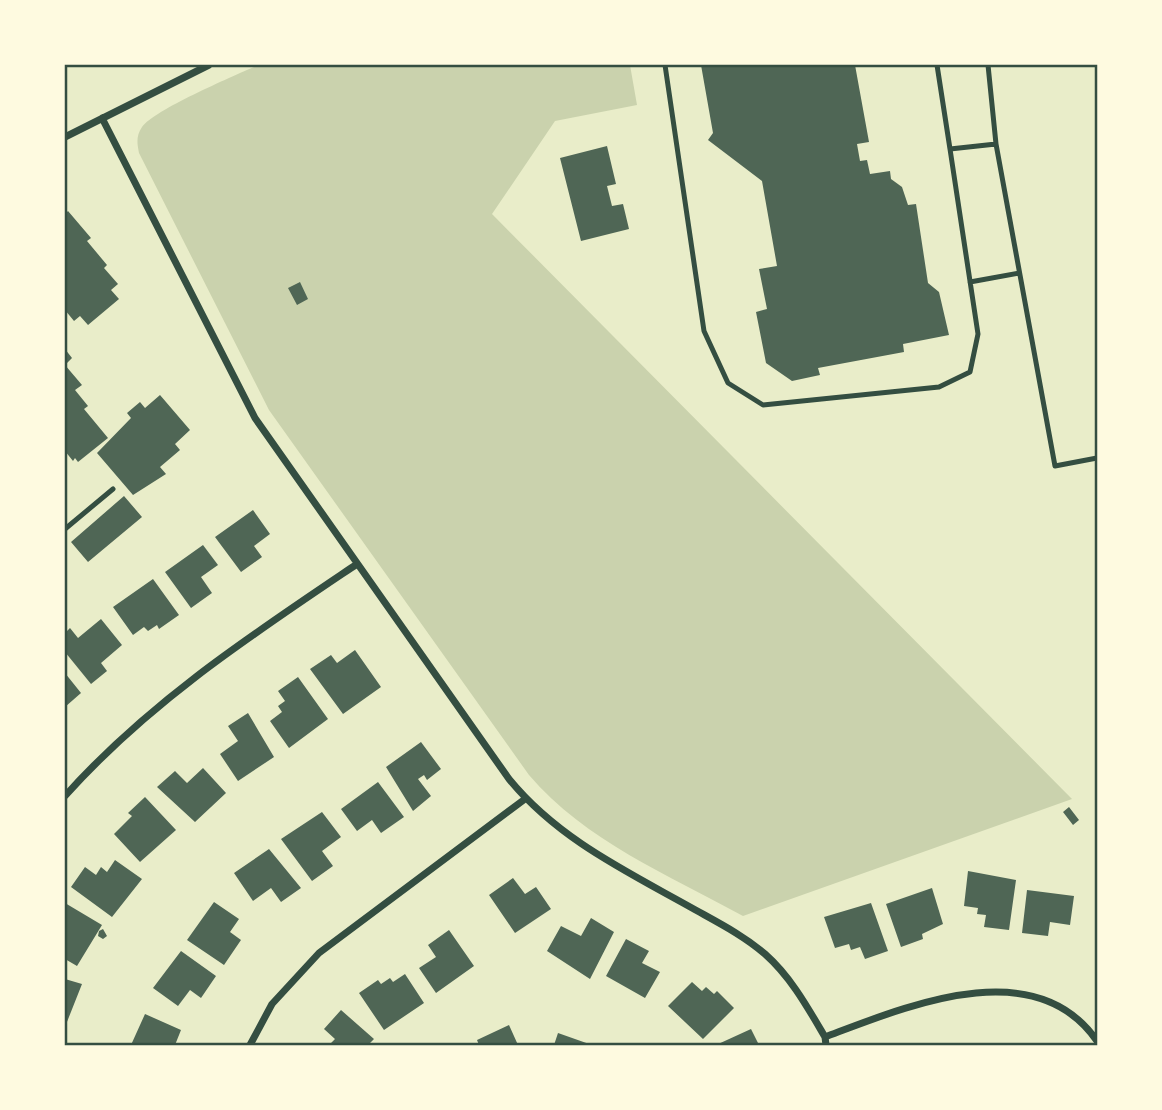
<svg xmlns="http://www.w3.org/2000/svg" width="1162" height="1110" font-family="Karla,sans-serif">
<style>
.green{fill:#cad2ad}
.building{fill:#4f6655}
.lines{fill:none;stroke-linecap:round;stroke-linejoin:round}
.service{stroke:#344e41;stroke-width:5}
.minor{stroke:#344e41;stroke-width:7}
.neatline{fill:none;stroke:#344e41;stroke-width:2.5}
</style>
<rect width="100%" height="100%" fill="#e9edc9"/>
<path class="green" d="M258,65H630L637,105L555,121L492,214L1072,799L743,916C669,875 585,841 529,775L269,410L139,153C137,143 136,136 142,127C155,109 234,76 258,65Z"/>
<path class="building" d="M701,65H855L869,142L857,144L860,161L867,160L870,174L890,171L891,179L902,187L908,205L916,204L928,283L939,292L949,335L903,344L904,352L818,368L820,375L792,381L766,363L756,312L767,309L759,269L777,266L762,181L708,140L713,133Z
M607,146L616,184L607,186L612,206L623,204L629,229L581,241L560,158Z
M68,211L91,238L87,241L107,265L104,268L118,284L111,290L119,299L88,325L80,316L74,321L65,310V214Z
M300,282L308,299L297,305L288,288Z
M65,349L72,358L65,365Z
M65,365L82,385L75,390L88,406L84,409L108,438L78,462L75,458L73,461L65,451Z
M160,395L190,430L175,444L180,450L160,467L166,474L133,495L97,453L131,418L127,413L140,402L145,408Z
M124,496L142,517L88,562L71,542Z
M253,510L270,534L254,546L262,557L241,572L215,537Z
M203,545L218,565L201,577L212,593L191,608L165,572Z
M153,579L179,615L159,629L157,625L148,631L144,627L133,635L113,607Z
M101,619L122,645L101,663L107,671L91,684L65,652V633L70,628L78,638Z
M355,650L381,687L343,714L310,669L331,655L337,663Z
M65,673L81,693L65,707Z
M298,677L328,719L289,748L270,721L282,712L278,706L285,701L278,691Z
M248,713L274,757L238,781L220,754L238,741L228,726Z
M421,742L441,769L427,780L424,775L418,779L431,796L413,811L386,767Z
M203,768L226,793L195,822L157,787L175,771L187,783Z
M378,782L404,817L381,833L372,820L357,831L341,809Z
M145,797L176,830L140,862L114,834L132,816L128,813Z
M1069,807L1079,820L1073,825L1063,812Z
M322,812L341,837L322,851L333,866L312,881L281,839Z
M269,849L301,888L281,902L271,888L253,901L234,873Z
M115,860L142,879L112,917L71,887L85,867L96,875L101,867L107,872Z
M968,871L1016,880L1009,930L984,927L986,915L977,914L978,908L964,906Z
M513,878L525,894L536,887L551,909L515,933L489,895Z
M932,888L943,924L922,934L923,939L901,947L886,904Z
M1027,890L1074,896L1070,925L1050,922L1048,936L1022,933Z
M214,902L239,919L230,932L241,940L224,965L187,940Z
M65,903L102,925L77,966L65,959Z
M871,903L888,951L865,959L860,947L851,950L849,944L835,948L824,917Z
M591,918L614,932L590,979L547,951L561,926L581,936Z
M103,929L107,936L103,939L98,936L99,931Z
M449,930L474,966L436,993L419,968L436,957L428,945Z
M626,939L649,951L642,963L660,972L645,998L606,976Z
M181,951L216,976L201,998L190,990L178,1006L153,988Z
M405,974L424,1003L384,1030L359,993L378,980L381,984L390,978L393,982Z
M65,979L82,984L65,1027Z
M692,982L702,991L706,987L714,994L717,991L734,1008L703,1039L668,1006Z
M341,1010L374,1039L368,1045H329L335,1039L324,1029Z
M145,1014L181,1030L175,1045H131Z
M509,1025L518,1045H479L477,1040Z
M751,1029L759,1045H716Z
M558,1033L592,1045H554Z"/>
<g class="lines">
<path class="service" d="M665,65L704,331L728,383L763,405L939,387L970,372L978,334L950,149
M937,65L950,149L996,144
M988,65L996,144L1055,466L1097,458
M970,282L1019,273
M65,529L113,489"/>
<path class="minor" d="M102,118L255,418L509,779C558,839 626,871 692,908C717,922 743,935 765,954C791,977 808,1008 825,1037L826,1045
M65,137L209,65
M65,796C149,702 253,634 357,564
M825,1037C905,1007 1035,951 1097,1041
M250,1045L272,1004L319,953L525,799"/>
</g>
<rect width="1162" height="1110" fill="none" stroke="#fefae0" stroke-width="133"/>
<rect x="66" y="66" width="1030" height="978" class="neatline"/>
</svg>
